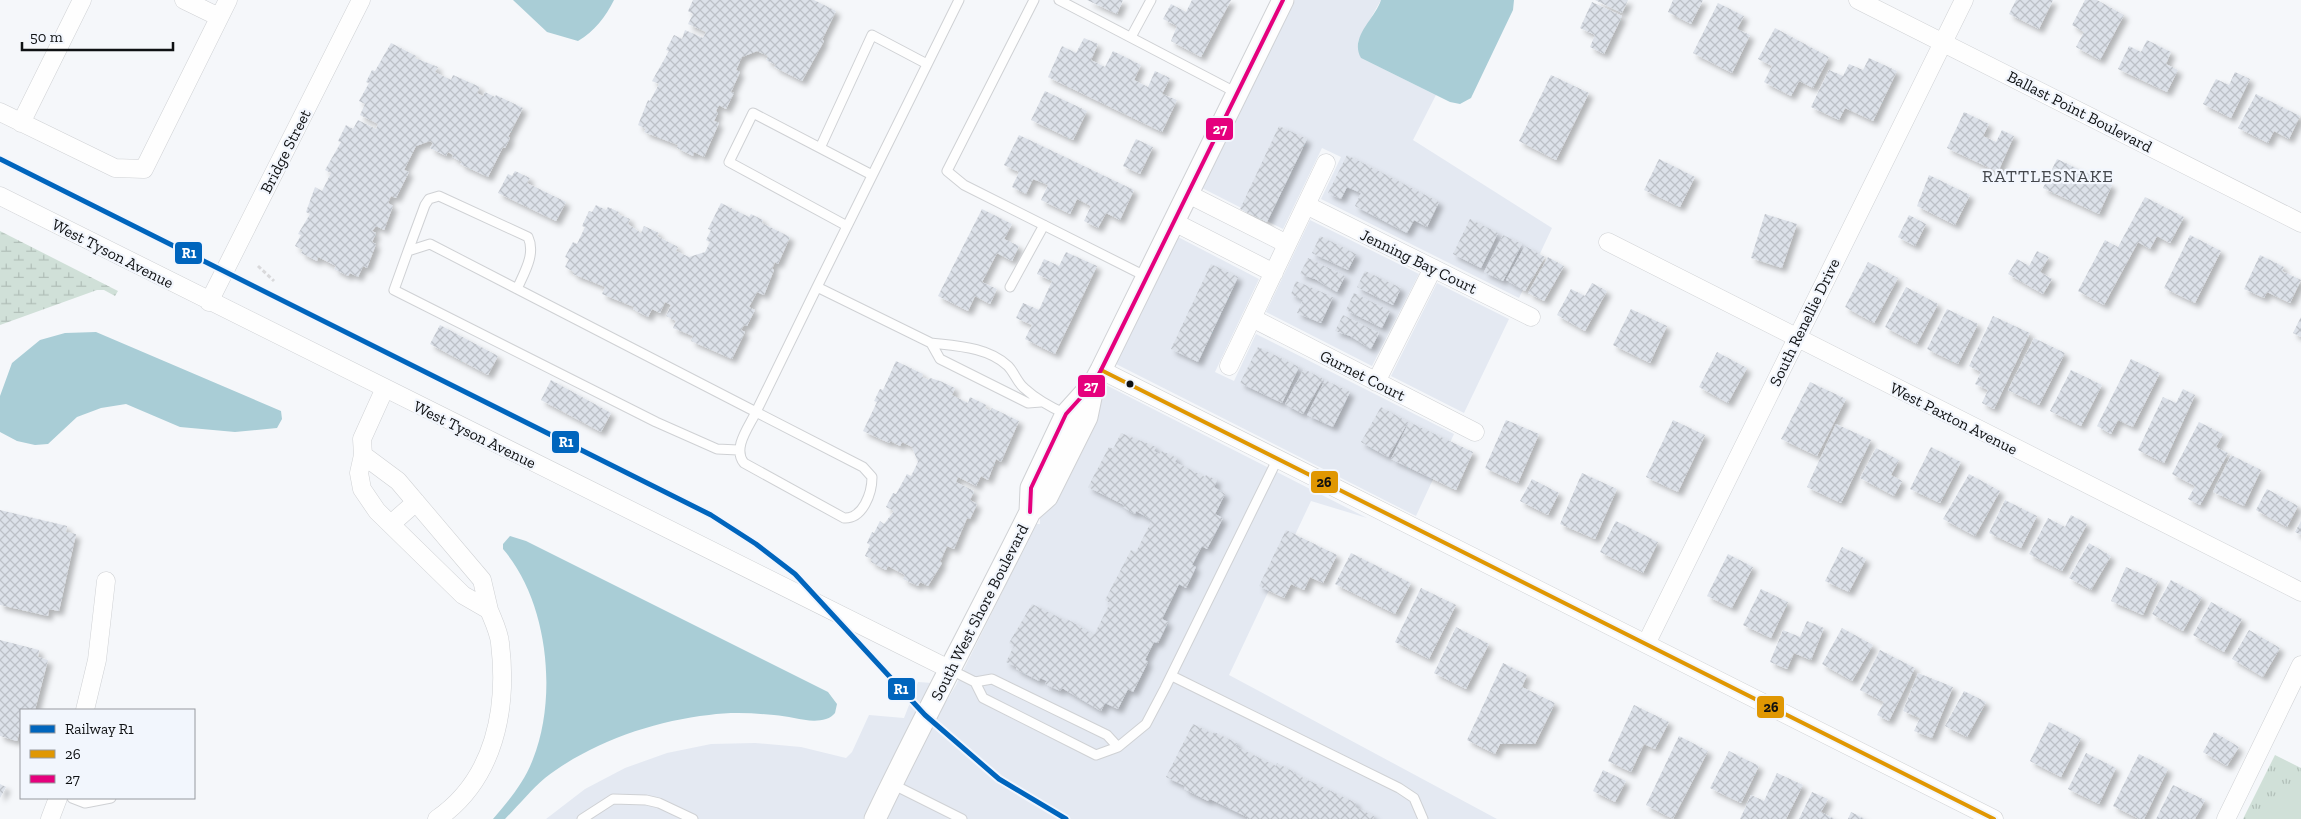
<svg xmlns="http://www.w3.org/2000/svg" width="2301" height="819" font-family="'Zilla Slab',serif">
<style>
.built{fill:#e4e9f2}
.wetland{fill:url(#wetland-marsh)}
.park{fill:url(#park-tufts)}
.pitch{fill:#d0e0d8}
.water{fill:#a9cdd6}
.building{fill:url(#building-cross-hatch);filter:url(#shadow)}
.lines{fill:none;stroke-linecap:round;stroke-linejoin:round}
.service-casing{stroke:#cfd1d4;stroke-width:11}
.minor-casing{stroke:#cfd1d4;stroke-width:19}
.tertiary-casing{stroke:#cfd1d4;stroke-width:23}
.path{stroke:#d9d9db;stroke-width:3;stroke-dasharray:4 2.5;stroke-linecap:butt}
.service{stroke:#fefefe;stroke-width:9}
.minor{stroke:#fefefe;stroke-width:18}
.tertiary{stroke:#fefefe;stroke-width:21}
.bus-1-casing{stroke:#f2f6fd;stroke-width:8}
.bus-2-casing{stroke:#f2f6fd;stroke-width:8}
.bus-1{stroke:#e09702;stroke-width:4}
.bus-2{stroke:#e5007d;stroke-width:4}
.rail-1-casing{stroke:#f2f6fd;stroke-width:9}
.rail-1{stroke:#0065bd;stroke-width:5}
.bus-dot{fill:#0f1113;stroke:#f2f6fd;stroke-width:2}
.labels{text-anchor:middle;stroke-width:4.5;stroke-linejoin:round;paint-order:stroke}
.street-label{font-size:16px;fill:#0f1113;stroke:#f2f6fd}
.neighbourhood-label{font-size:18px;letter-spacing:1px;fill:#45484d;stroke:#f2f6fd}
.line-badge{stroke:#f2f6fd;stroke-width:2}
.badge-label{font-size:14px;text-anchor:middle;font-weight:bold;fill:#fff}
.pale-badge-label{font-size:14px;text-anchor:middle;font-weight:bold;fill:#111}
</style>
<defs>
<pattern id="wetland-marsh" width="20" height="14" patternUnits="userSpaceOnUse" patternTransform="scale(1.25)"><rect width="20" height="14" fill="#d0e0d8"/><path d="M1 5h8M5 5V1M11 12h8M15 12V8" fill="none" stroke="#b1bfb8"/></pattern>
<pattern id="park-tufts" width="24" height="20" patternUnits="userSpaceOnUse" patternTransform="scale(1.25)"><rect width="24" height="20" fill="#d0e0d8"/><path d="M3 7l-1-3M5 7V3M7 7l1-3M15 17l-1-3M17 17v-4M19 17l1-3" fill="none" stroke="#b1bfb8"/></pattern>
<pattern id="building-cross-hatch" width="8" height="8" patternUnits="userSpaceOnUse" patternTransform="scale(1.25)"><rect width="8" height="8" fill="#dce1e9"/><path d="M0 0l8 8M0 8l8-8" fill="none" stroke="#bcc0c7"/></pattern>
<filter id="shadow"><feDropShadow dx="4.5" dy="4.5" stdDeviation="2.5" flood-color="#0004"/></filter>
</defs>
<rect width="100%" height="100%" fill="#f5f7fa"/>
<path class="built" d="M1295,0H1381L1358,41L1361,58L1436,95L1413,140L1552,228L1519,298L1321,199L1341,157L1322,148L1283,229L1202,188Z
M1310,220L1419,274L1372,366L1266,312Z
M1178,237L1259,279L1215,372L1234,381L1256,334L1454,434L1416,516L1116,364Z
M1437,283L1509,319L1464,413L1391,376Z
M1106,385L1367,518L1311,501L1229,675L1497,819H886L935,720L956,685L1036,524H1040V518L1057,502L1097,422L1103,388Z
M918,682L932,683L863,819H546L585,789L625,768L667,753L711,744L755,743L801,747L846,758L852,752L869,715L904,718Z"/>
<path class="wetland" d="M0,231L118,291L115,296L104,290H97L0,325Z"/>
<path class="park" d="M2275,755L2301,768V819H2243Z"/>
<path class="pitch" d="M2301,779V819H2263L2277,791Z"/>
<path class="water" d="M513,0H614C606,16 594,32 578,41L547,32Z
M1381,0H1514L1513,10L1471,98L1460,104L1450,102L1361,58C1349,37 1375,19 1381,0Z
M96,332L281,411L282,419L277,428L235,432L180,427L126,404L101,408L77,417L48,444L35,445L17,441L0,432V396L12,363L40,340L65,333Z
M510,536L526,541L828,692L837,704L835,713C833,715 830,718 826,719C810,724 791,716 774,715C753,713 730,712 709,715C653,721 590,743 545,778C531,790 518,806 505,819H493C509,800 524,783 533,759C558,696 548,601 503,549V544Z"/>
<path class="building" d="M693,0H814L836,11L822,40L824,41L802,81L774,67L776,65L766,60L768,56L757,51L742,57L736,70L740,72L731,92L734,93L726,109L719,105L716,111L718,113L714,121L719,123L704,157L694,152L693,156L677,148L678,145L644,132L646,129L638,125L648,100L650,101L659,84L652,81L669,51L666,50L674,35L682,39L685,30L703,38L706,32L688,24L693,14L688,11Z
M1087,0H1123L1117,14Z
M1192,0H1231L1201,57L1171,41L1177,26L1163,19L1171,4L1186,12Z
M1595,0H1628L1622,13Z
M1673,0H1703L1691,24L1668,12Z
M2016,0H2053L2039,29L2009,14Z
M2085,0H2097L2124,15L2100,60L2076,47L2084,32L2072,25Z
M1592,2L1622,16L1604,54L1590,47L1595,35L1580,28Z
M1718,3L1744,16L1737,29L1750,35L1732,73L1693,53Z
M1775,28L1829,57L1813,88L1799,81L1791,96L1764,82L1772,66L1758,59Z
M1084,38L1098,44L1091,60L1105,67L1113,51L1141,65L1134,80L1148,87L1155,71L1170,78L1162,94L1177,100L1162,132L1048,77L1062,46L1076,53Z
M2147,40L2171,52L2166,64L2178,70L2167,92L2118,69L2129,46L2141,52Z
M391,43L416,56L415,58L438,67L435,72L451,80L453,75L480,87L477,93L483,96L485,92L495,97L496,95L523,108L508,137L510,138L505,148L503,147L488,177L460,164L462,162L452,157L453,155L448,152L446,156L430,148L433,143L430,141L416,146L404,170L409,172L396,198L391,196L388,203L393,206L384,230L376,226L372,231L376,233L372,242L376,244L367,268L363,266L358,277L350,273L348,276L334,269L336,266L318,257L317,261L301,253L303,250L295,246L301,235L298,234L310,214L306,212L315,187L322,191L331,173L325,170L341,142L338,141L346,125L353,129L358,120L376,129L378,124L360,115L365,104L359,101L369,83L366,82L372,70L375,71Z
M1869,58L1897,71L1873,121L1845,108L1839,120L1811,107L1829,70L1843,76L1849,64L1863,70Z
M2235,72L2250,79L2231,118L2203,104L2216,79L2229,85Z
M1551,75L1589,93L1556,160L1519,141Z
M1045,91L1087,111L1073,140L1031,120Z
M2256,94L2300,116L2289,139L2274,131L2268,143L2238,128Z
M1964,112L1989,124L1983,136L1996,142L2002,130L2014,136L1998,172L1947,148Z
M1279,126L1307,139L1267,222L1240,209Z
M1019,135L1134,190L1120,220L1106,213L1098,228L1084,221L1091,206L1077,199L1070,214L1041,200L1048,185L1033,179L1026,194L1012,187L1019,172L1004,165Z
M1136,139L1153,147L1140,174L1123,166Z
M1347,155L1439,202L1427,227L1414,220L1407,233L1355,206L1361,193L1347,187L1341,199L1328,193Z
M1659,159L1695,177L1680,207L1644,190Z
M2057,159L2112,185L2099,214L2043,188Z
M515,171L530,178L527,183L566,202L556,221L498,193L508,174L512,176Z
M1929,175L1970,195L1955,225L1917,206Z
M2145,197L2184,217L2170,243L2157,236L2150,249L2138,242L2104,305L2078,291L2105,240L2118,247Z
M721,203L749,217L751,214L763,220L762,223L790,237L778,264L775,262L772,269L774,270L764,295L757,292L749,307L755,310L747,326L744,325L741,330L745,332L732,359L691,341L693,336L673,328L676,321L666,316L671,305L665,302L660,313L652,309L648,317L633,309L634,307L602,294L605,287L573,274L574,272L565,267L569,259L565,257L573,242L577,244L585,227L582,226L589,211L592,212L596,205L606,210L608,207L619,212L618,214L630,219L628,224L641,233L644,226L659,233L657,236L678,247L676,251L689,257L705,252L710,242L706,240L711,230L708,229Z
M982,209L1012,224L1004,239L1019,246L1012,261L997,253L982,282L997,289L990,304L975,296L968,311L938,296Z
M1765,214L1797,224L1782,268L1751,258Z
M1909,215L1926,224L1915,246L1898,237Z
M1470,219L1498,233L1481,268L1453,254Z
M1503,235L1522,244L1503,281L1484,272Z
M2190,235L2221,251L2195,303L2164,288Z
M1320,236L1356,254L1348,270L1312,253Z
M1525,246L1545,257L1525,291L1506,280Z
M2037,251L2049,257L2040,272L2052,279L2043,294L2008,274L2017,259L2029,266Z
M1066,252L1097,266L1055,354L1025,339L1032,325L1016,318L1023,303L1039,310L1052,281L1037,274L1044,259L1059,266Z
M2260,255L2284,267L2282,271L2301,280L2290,303L2267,292L2264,298L2244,289Z
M1548,257L1564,266L1544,301L1528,293Z
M1308,258L1345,276L1337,292L1315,279L1300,274Z
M1868,262L1898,278L1874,323L1845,307Z
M1211,264L1238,277L1198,362L1171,349Z
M1365,271L1401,288L1393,305L1357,287Z
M1296,281L1333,297L1321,323L1297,313L1303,300L1291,294Z
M1592,283L1607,291L1585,331L1557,315L1571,289L1585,296Z
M1906,287L1938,304L1917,344L1885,327Z
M1354,293L1390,311L1382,328L1346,310Z
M1631,309L1667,326L1650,363L1613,345Z
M1947,309L1978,324L1958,364L1927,349Z
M1343,315L1379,333L1371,349L1350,336L1335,331Z
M1993,316L2030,333L1994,409L1982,403L1988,390L1975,384L1981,372L1969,366Z
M2301,317V337L2293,333Z
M440,325L498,356L488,375L430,344Z
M2034,338L2065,353L2039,405L2008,390Z
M1258,347L1299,367L1282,403L1240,383Z
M1717,352L1747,368L1728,403L1699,387Z
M2131,359L2160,373L2133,427L2118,420L2111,434L2097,426Z
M896,361L923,374L922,377L929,380L930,378L940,381L955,388L952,395L968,403L970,397L986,405L985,408L990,411L992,408L1019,421L1001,462L996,459L988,480L981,476L976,486L958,477L956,482L974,491L970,500L977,504L970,519L967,518L954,549L947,546L940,562L942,563L928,586L920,582L918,586L903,579L905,575L888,566L886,570L871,562L872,559L865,556L870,545L867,543L872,532L874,533L880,521L884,524L894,511L886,507L893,493L896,494L907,474L911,476L918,462L912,447L902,442L900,446L890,441L889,443L863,431L877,402L874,401L880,389L883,390Z
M1304,369L1323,379L1303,414L1285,404Z
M2071,370L2102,385L2081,426L2050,411Z
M551,380L611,413L601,432L541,400Z
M1325,380L1350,392L1333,427L1307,415Z
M1810,382L1846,399L1817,456L1781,439Z
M2183,389L2195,395L2164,463L2138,450L2163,397L2176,403Z
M1381,407L1408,422L1388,457L1361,442Z
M1506,420L1539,434L1518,483L1485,468Z
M1673,420L1705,435L1678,492L1646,477Z
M1409,422L1473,452L1456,490L1391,459Z
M2199,422L2223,434L2216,447L2228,453L2200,505L2188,499L2195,486L2172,474Z
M1836,424L1871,440L1841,503L1807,487Z
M1121,433L1156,447L1154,451L1160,454L1162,451L1177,458L1175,462L1205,477L1206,475L1217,480L1214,487L1225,494L1215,514L1223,518L1207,549L1202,546L1192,565L1196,567L1186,588L1179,584L1162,619L1168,622L1158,643L1154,642L1145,660L1148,662L1133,692L1128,689L1118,709L1105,703L1101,711L1062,688L1060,691L1045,684L1047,681L1040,678L1039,681L1016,669L1017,667L1006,662L1014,646L1009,643L1032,604L1066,621L1067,619L1094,635L1110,603L1105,600L1131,550L1136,552L1152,520L1136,511L1135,514L1123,507L1124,505L1088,487L1109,447L1113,449Z
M1931,447L1961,462L1940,503L1910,489Z
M1876,448L1899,460L1891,475L1902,481L1894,496L1860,478Z
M2231,455L2261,470L2244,506L2213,492Z
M1582,473L1617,489L1595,539L1560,524Z
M1969,474L2000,491L1975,536L1943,519Z
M1532,479L1559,493L1548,515L1520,501Z
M2267,489L2298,506L2287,527L2256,510Z
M2005,500L2037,516L2021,548L1989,533Z
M0,510L67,526L66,532L76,534L59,611L49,609L48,616L0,605Z
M2071,515L2087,524L2062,571L2029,554L2048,518L2065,527Z
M1616,521L1658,542L1643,573L1600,552Z
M2301,521V535L2295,532Z
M1286,530L1337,555L1323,583L1310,577L1304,590L1291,584L1284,598L1259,586Z
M2089,543L2111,556L2091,590L2069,578Z
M1842,547L1866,559L1849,592L1825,581Z
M1351,553L1411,583L1395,614L1335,584Z
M1728,554L1753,567L1732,608L1707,596Z
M2126,567L2158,581L2143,615L2111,601Z
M2171,580L2202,597L2183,631L2152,614Z
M1421,588L1456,605L1429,659L1395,642Z
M1761,589L1788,602L1771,638L1743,625Z
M2211,602L2242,619L2224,652L2193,635Z
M1807,621L1824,628L1811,660L1794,653L1787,669L1770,662L1783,630L1800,637Z
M1456,627L1489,644L1466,689L1434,673Z
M1842,628L1873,645L1852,681L1822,664Z
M2249,630L2280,648L2263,677L2232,659Z
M0,640L39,650L38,657L48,660L35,710H21V734H19L17,741L0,736Z
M1880,650L1915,668L1889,721L1877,715L1884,702L1860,690Z
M1503,663L1527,675L1522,687L1555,703L1535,744H1500L1495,754L1467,740Z
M1918,673L1953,687L1932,738L1914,731L1920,718L1903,711Z
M1964,691L1986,702L1967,737L1945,726Z
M1634,705L1669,722L1655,749L1644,744L1631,772L1608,761Z
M2049,722L2081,738L2061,777L2030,761Z
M1193,724L1213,734L1214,732L1237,743L1235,746L1276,766L1277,763L1294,772L1293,773L1356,803L1355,807L1374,816L1373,819H1247V817L1210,799L1208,801L1184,789L1185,786L1166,777Z
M2214,732L2239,747L2227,766L2203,752Z
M1679,736L1708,751L1673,819L1646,805Z
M1729,751L1759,766L1741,803L1710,788Z
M2086,753L2116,768L2099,804L2068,789Z
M2139,754L2168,769L2144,819H2139L2113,806Z
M1603,770L1626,781L1615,802L1593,791Z
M1777,773L1803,785L1786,819H1740L1751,795L1764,801Z
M0,784L6,787L0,798Z
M2173,785L2205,800L2195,819H2156Z
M1812,792L1828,799L1821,812L1835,819H1799Z
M1851,812L1865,819H1848Z"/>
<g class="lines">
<defs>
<path id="service" d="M1034,0L947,171L964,185L1147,277
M1059,0L1237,93
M1131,37L1151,0
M820,148L872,35L927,64
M847,226L729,162L753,113L872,175
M408,251L425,205L429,199L439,196L528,237C536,254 524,273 517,289
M1010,287L1044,225
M931,343L817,287L959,0
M1041,402L1028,403L940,359L931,343C957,346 988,347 1008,366C1014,372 1017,382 1024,388C1036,399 1050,407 1066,414
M756,412L863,467L872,477C872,493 863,519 844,518L744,463C732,448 749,427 756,412Z
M738,450L717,449L656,422L394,290L408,251L430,244L756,412L817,287
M951,670L975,682
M1172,676L1399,788L1414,798L1423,819
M992,679L1107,735L1118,747L1096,755L983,698L975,682Z
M1118,747L1146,724L1165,688L1277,460
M892,784L962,819
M72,798L85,803L111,798
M582,819L613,799L646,800L659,803L693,819"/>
<path id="minor" d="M184,0L219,17
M1858,0L2301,223
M0,112L115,168L144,169L228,0
M21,123L82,0
M1188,194L1287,244
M0,196L951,670
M1306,205L1531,317
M1174,222L1274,273
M1608,242L2301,592
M209,302L361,0
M1252,318L1475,432
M1229,366L1326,163
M1101,370L1994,819
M1376,382L1433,268
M363,455L398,481L482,580L489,610L463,595L377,511L362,489L359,473Z
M363,455L362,439L385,388
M391,524L416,502
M1646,644L1964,0
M85,710L97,660L106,581
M50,819L58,798
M437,819C495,779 508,708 500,643C499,632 493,620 489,610
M2226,819L2301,665"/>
<path id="tertiary" d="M1030,512L1031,488L1066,414L1094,383L1101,370L1283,0
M875,819C924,716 979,615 1030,512L1047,497L1087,417L1094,383"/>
</defs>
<use href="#service" class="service-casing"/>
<use href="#minor" class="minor-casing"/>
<use href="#tertiary" class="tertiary-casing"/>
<path class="path" d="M258,266L274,281"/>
<use href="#service" class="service"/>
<use href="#minor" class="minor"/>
<use href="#tertiary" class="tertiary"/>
<defs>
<path id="bus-1" d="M1101,370L1994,819"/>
<path id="bus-2" d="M1030,512L1031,488L1066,414L1094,383L1101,370L1283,0"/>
</defs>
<use href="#bus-1" class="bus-1-casing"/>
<use href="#bus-2" class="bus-2-casing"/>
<use href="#bus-1" class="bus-1"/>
<use href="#bus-2" class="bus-2"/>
<defs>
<path id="rail-1" d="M0,159L711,515L756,544L795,574L925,715L999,779L1066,819"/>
</defs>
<use href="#rail-1" class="rail-1-casing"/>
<use href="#rail-1" class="rail-1"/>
</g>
<circle class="bus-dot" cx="1130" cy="384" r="4.5"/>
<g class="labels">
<g class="street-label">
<text transform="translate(2080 111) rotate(27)" y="6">Ballast Point Boulevard</text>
<text transform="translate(285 151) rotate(-63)" y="6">Bridge Street</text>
<text transform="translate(113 253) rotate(27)" y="6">West Tyson Avenue</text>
<text transform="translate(1419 261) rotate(26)" y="6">Jenning Bay Court</text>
<text transform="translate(1804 322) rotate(-64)" y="6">South Renellie Drive</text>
<text transform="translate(1363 375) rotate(27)" y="6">Gurnet Court</text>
<text transform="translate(1954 418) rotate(27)" y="6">West Paxton Avenue</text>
<text transform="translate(475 434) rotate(26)" y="6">West Tyson Avenue</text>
<text transform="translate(979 612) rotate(-63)" y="6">South West Shore Boulevard</text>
</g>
<g class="neighbourhood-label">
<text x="2048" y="182">RATTLESNAKE</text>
</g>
</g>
<g class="line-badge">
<rect x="1205" y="117" width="29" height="24" rx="5" fill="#e5007d"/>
<rect x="174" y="241" width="29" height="24" rx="5" fill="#0065bd"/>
<rect x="1077" y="374" width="29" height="24" rx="5" fill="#e5007d"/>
<rect x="551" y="430" width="29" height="24" rx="5" fill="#0065bd"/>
<rect x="1310" y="470" width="29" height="24" rx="5" fill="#e09702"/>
<rect x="887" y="677" width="29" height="24" rx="5" fill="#0065bd"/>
<rect x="1756" y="695" width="29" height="24" rx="5" fill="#e09702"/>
</g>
<g class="badge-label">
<text x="1220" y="134">27</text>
<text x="189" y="258">R1</text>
<text x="1091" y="391">27</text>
<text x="566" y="447">R1</text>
<text x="901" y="694">R1</text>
</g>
<g class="pale-badge-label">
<text x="1324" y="487">26</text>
<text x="1771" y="712">26</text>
</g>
<rect x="20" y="709" width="175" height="90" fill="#f2f6fd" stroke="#979a9f"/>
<rect x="30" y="725" width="25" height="8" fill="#0065bd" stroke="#979a9f"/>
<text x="65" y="734" font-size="15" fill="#0f1113">Railway R1</text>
<rect x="30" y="750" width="25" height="8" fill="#e09702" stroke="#979a9f"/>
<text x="65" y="759" font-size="15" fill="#0f1113">26</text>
<rect x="30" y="775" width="25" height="8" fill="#e5007d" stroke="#979a9f"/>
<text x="65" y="784" font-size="15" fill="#0f1113">27</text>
<path d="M22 42v8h151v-8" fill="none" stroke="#0f1113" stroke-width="2.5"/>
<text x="30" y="42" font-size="15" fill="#0f1113" stroke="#f2f6fd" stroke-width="4" paint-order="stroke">50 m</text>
</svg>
